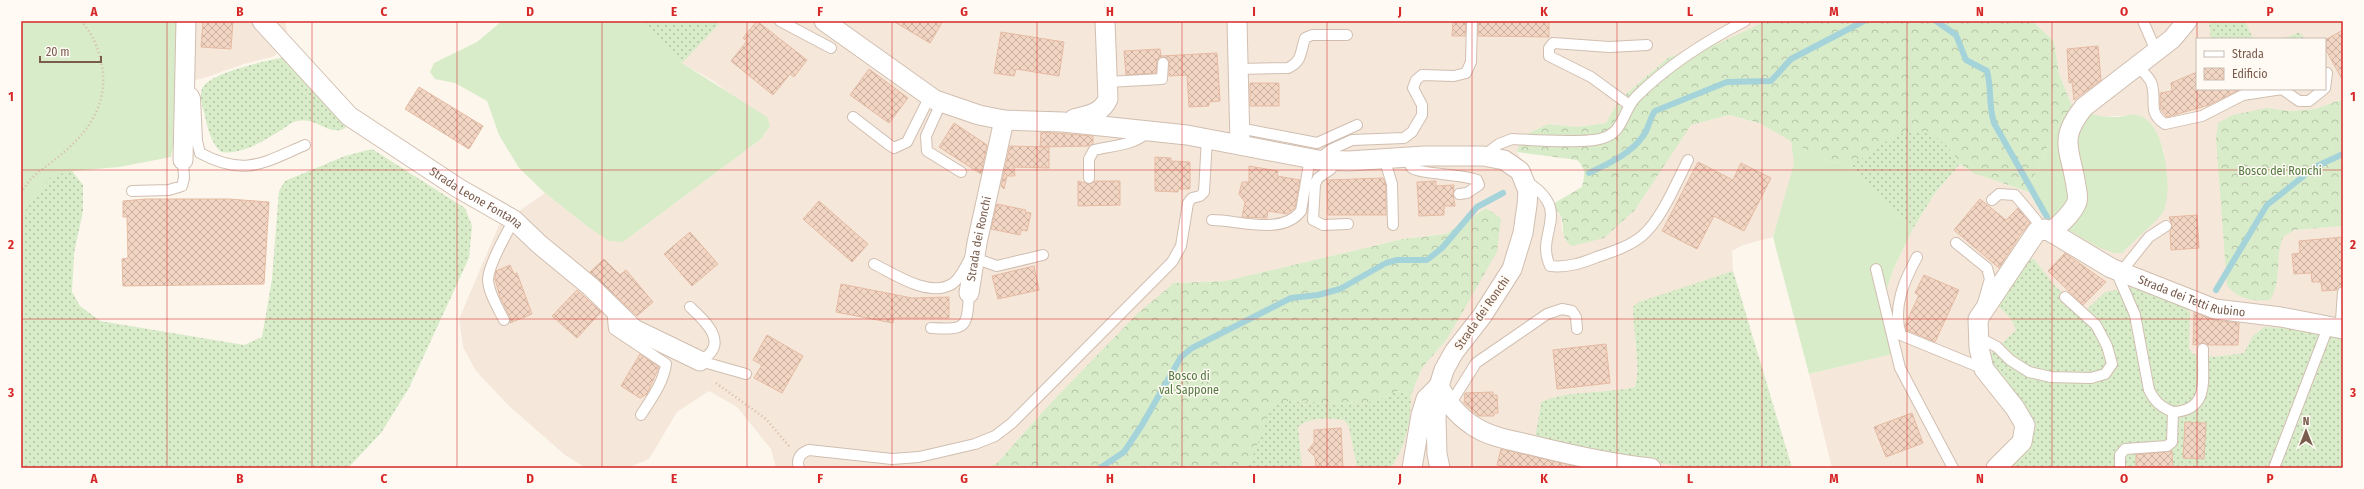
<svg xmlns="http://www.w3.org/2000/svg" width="2364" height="489" font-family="'Fira Sans Condensed',sans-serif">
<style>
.residential{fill:#f5e8da;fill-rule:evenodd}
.grass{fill:#d8ecc9}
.forest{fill:url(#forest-crowns)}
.garden{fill:url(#garden-dots)}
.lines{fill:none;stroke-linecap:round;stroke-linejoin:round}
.stream{stroke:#a5d3da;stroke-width:6}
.building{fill:url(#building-cross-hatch);stroke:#e6bba3}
.service-casing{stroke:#d1beb0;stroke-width:12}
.minor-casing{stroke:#d1beb0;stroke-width:21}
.path{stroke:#d9b8a5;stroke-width:2.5;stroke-dasharray:1 3;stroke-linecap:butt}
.service{stroke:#fff;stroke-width:10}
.minor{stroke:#fff;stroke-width:19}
.grid{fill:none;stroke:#d62828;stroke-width:1;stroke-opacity:0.55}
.labels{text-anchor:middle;stroke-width:3;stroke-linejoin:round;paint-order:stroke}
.park-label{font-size:12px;fill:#537a41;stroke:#fffaf3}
.street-label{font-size:12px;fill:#7a5c4d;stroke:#fffaf3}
.neatline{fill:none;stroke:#d62828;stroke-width:1.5}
.grid-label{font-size:13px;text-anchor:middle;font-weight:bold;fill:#d62828}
</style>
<defs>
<pattern id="forest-crowns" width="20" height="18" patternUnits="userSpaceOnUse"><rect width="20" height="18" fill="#d8ecc9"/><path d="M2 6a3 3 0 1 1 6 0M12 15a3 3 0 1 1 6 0" fill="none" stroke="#b4c2a5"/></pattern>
<pattern id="garden-dots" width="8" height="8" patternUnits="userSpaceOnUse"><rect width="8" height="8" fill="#d8ecc9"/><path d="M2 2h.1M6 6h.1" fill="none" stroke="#b4c2a5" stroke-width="1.8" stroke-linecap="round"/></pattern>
<pattern id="building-cross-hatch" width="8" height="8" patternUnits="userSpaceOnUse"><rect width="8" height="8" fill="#f3d5c3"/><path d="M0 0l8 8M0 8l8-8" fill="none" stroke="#cab0a1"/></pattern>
</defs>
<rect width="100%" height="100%" fill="#fdf6ec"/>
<path class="residential" d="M177,21H285L287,31L275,56L244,64L204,78L175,85Z
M638,21H1766L1717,44L1669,57L1619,100L1606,123L1577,127L1548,124L1521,137L1517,152L1551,205L1561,217L1562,231L1604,238L1635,210L1690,125L1729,115L1759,123L1791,140L1795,164L1773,237L1743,245L1732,251L1733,271L1792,468H1248L1267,415L1411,395L1422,368L1447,339L1486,208L1446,234L1403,239L1225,281L1174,283L1048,406L997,463L987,468H776L771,449L737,407L709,391L677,412L649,459L628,468H586L565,455L508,405L476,371L463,347L459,319L499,225L545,193L587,226L623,242L761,139L770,126L715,82L682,63Z
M2032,21H2343V99L2315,109L2291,111L2267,108L2277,288L2278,249L2282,237L2294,230L2343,226V468H1832L1809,374L1893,354L1887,289L1893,270L1914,227L1935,193L1960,164L1973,173L2029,192L2042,215L2123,253L2131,243L2160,216L2165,170L2164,150L2138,115L2096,117L2072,106L2059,74L2054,41ZM2197,39H2325V89H2197Z"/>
<path class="grass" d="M21,21H177L173,146L171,157L119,167L72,171L21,219Z
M502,21H638L682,63L767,117L770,126L761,139L623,242L609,241L587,226L545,193L519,168L499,135L487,101L455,83L435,79L430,72L434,63L477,42Z
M2072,106C2091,115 2099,117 2119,117C2124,116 2131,114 2137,115C2165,119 2173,189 2164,210C2161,219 2131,242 2123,253H2114L2098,247L2042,215L2029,192C2039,162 2053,131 2072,106Z
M1791,140L1823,159L1851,166L1898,216L1914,227L1893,270L1887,289L1893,354L1809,374L1773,237L1794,164Z"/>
<path class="forest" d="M1766,21H2032L2054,41L2059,74L2072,106C2053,131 2039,162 2029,192L1973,173L1960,164L1947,146L1872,154L1851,166L1823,159L1759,123L1729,115L1691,125L1635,210L1604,238L1572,246C1560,239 1565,228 1561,217C1560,213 1554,208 1551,205L1582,187C1585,175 1586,168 1577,160L1517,152L1521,137L1548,124L1577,127L1606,123L1619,100L1669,57L1717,44Z
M2343,99V226L2294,230L2283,237C2274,260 2283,279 2270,300C2252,301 2240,300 2227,286L2216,138L2218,123L2233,115L2267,108L2291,111L2315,109Z
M1486,208L1501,218L1497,252L1447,339L1422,368L1411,395L1397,391L1375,402L1341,403L1286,401L1256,450L1248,468H987L997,463L1048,406L1137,314L1174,283L1225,281L1403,239L1446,234Z"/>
<path class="garden" d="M638,21H715L719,24L682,63Z
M2209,21H2245L2253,39H2211Z
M2297,33H2300L2306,39H2283Z
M290,57L342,121L346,128C327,137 317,116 297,121C292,122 287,126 283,129C264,140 244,155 221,152C211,142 208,130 205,116C203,108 199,97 202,89C206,73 274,58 290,57Z
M1927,131L1947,146L1960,164L1935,193L1914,227L1898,216L1851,166L1897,134Z
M372,149L465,208L472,226L469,258L409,388L381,433L348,468H21V219L33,197L52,176L72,171L83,185V211L74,253L72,292L80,306L100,321L244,345L262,337L272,279L279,191L285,181L345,156Z
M2026,259H2034L2055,286L2084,312L2105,292L2133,287L2188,309L2190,313L2189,349L2193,354L2214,357L2244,353L2253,336L2264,327L2301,329L2343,336V468H2007C2019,456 2033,448 2033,430L1998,378L1988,357L2016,330C2012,317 2005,313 1996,304Z
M1733,271L1792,468H1694L1645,461L1535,440L1541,402C1567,390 1605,394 1635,387C1641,364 1633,332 1633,307L1639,302Z
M1397,391L1411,395C1411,422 1406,445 1391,468L1357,467L1349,427L1344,420C1329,419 1311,416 1298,427L1302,468H1248L1273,404L1286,401L1341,403L1375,402Z"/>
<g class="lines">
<path class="stream" d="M1936,21L1956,35L1966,60L1987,71C1992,89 1988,104 1994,123L2047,217
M1589,173C1607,164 1631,154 1643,136C1649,129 1649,119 1655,111L1727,82L1771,81L1791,59L1864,21
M2216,290L2267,205L2315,167L2343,154
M1100,468L1124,452L1142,425L1181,357L1192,348L1291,298L1318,295L1340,289L1386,263L1397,260H1427L1442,248L1477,207L1503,193"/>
</g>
<path class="building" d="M203,21H233L231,49L201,47Z
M757,21L807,60L794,77L790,74L773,95L731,61L747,41L743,38Z
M893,21H943L930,43Z
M1453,21H1466L1465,36H1452Z
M1478,21H1549V37L1478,36Z
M2343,30V81L2325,48V40Z
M1001,32L1064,42L1059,76L1016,69L1014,76L994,73Z
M2098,46L2101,80L2074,100L2072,82L2069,83L2067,49Z
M1160,49L1161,56L1217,53L1220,101L1209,102V106L1189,107L1187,75L1169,76V60L1164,57L1157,60L1156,73L1126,75L1124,51Z
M869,69L908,98L889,123L850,95Z
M2197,72V89H2241L2209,105L2167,117L2160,108V93L2172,91L2171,83Z
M1250,83H1279V106H1250Z
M419,87L483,126L469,149L405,109Z
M954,123L987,145L981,174L939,147Z
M1041,132L1093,136V144L1089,146L1040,147Z
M1010,146L1049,147V168L1014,167L1015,176H1007L1004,189L1001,186Z
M1155,157L1171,158V161L1190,162V189H1178V192L1155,191Z
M1698,162L1733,180L1741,163L1771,178L1744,231L1714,216L1697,249L1662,231Z
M1249,166L1278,171L1277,176L1300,180L1295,208L1287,214L1268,211L1267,218L1242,217L1245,202L1239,194L1242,182H1249Z
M1383,178L1386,185V215H1328L1327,180Z
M1078,181L1089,184L1095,181H1120V205L1078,206Z
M1436,181V186L1454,185L1453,194L1455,206H1444V215L1419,216L1417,182Z
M146,199H229L269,202L264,284L123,286L122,259L128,258L127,217H123V201Z
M1980,199L2006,220L2018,208L2030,223L2020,235L1999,268L1954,230Z
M819,201L868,244L852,262L803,219Z
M997,204L1026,210L1025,212L1031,213L1027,231L1021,230L1020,235L991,229Z
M2197,215L2199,248L2171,250L2170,231L2172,225L2169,217Z
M690,232L718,264L692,286L664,254Z
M2343,237V286L2337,290L2322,291L2321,282H2312L2311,273L2294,274L2292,254L2300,253L2299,241Z
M2065,253L2106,282L2083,305L2048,271Z
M604,259L620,275L626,270L653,302L637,316L590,272Z
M510,265L514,274L517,273L532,314L510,323V317L500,297L495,279L496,271Z
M1034,266L1039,290L998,299L992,276Z
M1924,275L1959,290L1935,342L1907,330L1905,325L1919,295L1915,293Z
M841,284L912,298L949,297V318H894L893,323L836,312Z
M577,290L601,312L577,338L552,316Z
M2194,312L2213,320L2239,323L2238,345H2208L2203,343L2193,345Z
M767,335L803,356L782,393L754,378L762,365L753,360Z
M1606,344L1610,383L1557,389L1553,350Z
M640,354L659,367L647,394L640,398L621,386Z
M1493,392V395H1497L1498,413H1494V416H1479L1464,403L1465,393Z
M1912,413L1923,443L1886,457L1874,427Z
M2185,422L2206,423L2204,459L2183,458Z
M1341,428L1343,468H1316L1315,457L1308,450L1314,443V430Z
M1501,449L1579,467V468H1511L1497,465Z
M2172,451L2173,468H2136V455Z"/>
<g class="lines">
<defs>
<path id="service" d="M780,21L831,48
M2143,21L2156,51
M2137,65C2141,70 2148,76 2151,82C2158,99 2146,112 2165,124L2202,116L2243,95L2282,89L2299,101H2309L2324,89
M1239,69L1288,68C1303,61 1300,52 1305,38L1312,35H1347
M1108,82L1162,79L1163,63
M186,86L188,92L193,94L195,98L197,141L200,153C245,177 263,163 305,145
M2325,88L2327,73
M941,103L926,136L927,151L961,172
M1628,104L1591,77L1549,56V48L1553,43L1609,47L1647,45
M853,117L888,144L894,148L907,142L930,96
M1239,128L1317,143L1357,125
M1483,156L1499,144L1512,139C1534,140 1586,144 1603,138C1624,132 1623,110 1636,97C1668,65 1704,42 1745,21
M1406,157C1408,160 1410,165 1412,168C1419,174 1462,174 1477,180L1479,185L1467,193L1459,194
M1384,158L1392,184L1393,225
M1319,159L1330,150L1352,140L1404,138L1412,132L1422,115V105L1413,88L1416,80L1422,75L1454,76L1466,73L1471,62L1472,21
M1332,161L1331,169L1318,178L1315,184L1313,220L1323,225L1348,224
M1089,178V159L1094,150C1110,146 1136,145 1147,132
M1526,181C1575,212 1534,232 1550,266C1567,268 1582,263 1597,257C1612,252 1630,246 1642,236C1662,219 1676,183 1688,160
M132,191L169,190L182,186L184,178L183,160
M1992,200L1999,194L2015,195L2036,220L2041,229
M1212,220C1239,220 1282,236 1301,211L1310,158
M1956,243L1987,268L1990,279L1983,303
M1917,257C1904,281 1892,308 1901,335L1984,369
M974,258L997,266L1043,255
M874,264C894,274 929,298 952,284C960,279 967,264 971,256
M1876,269L1900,368L1953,468
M2116,271L2135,315L2149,390C2155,402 2161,407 2173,412L2172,442L2167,446L2125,449L2120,455V468
M2121,272L2149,237L2166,226
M690,307C707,323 730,344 700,361
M612,308L614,329L666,364C663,384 651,399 641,415
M504,320C498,308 488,292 488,279C489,264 506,234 514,220
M931,328C967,330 967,328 969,293
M2336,328L2341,320L2343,292
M1978,337L1997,347L2010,360L2029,372L2051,377L2091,378L2105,374L2112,364L2107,346L2096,325L2065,297
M700,361L746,374
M1449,406L1476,363L1547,314L1562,309L1572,311L1576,317L1577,329
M2173,412C2211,410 2202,378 2203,349
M799,468C796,459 800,453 809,450L892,459L919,457L975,444L995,436L1012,423L1172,262L1181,246L1188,203L1192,198L1200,196L1204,192L1207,138
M2274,468L2328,327"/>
<g id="minor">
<path id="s1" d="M262,21L349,116L458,188L514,220L539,244L590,286L634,329L700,361"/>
<path d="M824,21L935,100L979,115L1004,120L1063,122L1187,135L1318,160L1349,161L1424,156H1483L1504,160L1520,171L1528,191L1527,205L1523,233L1512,269L1482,316L1454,352L1444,370L1439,386L1436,417L1437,454L1440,468"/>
<path d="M1237,21L1240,144"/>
<path d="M1074,119C1089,115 1101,114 1108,99L1105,21"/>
<path d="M183,160L186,21"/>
<path d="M2051,232C2060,224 2071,215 2076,204C2079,199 2077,192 2076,186C2071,150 2057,140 2084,107L2172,39L2187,21"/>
<path id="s2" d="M969,293L977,243L1004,120"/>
<path d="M1439,386C1448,403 1456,414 1472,425C1487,436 1509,440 1527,444C1567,454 1609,464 1651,468"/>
<path d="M1412,468L1421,415L1426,399L1439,386"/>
<path id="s3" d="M1996,468L2022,442L2025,425L2015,408L1984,369L1979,348L1978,319L2037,231L2045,229L2051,232L2111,268L2215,309L2281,317L2343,329"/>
</g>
</defs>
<use href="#service" class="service-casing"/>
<use href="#minor" class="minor-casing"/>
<path class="path" d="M21,193C30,177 39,172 53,161C86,136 111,105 101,61C97,46 92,31 80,21
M716,383L766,419L789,446"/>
<use href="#service" class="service"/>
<use href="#minor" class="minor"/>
</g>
<path class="grid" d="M167,21V468M312,21V468M457,21V468M602,21V468M747,21V468M892,21V468M1037,21V468M1182,21V468M1327,21V468M1472,21V468M1617,21V468M1762,21V468M1907,21V468M2052,21V468M2197,21V39M2197,39V89M2197,89V468M21,170H2343M21,319H2343"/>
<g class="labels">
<g class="park-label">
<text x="2280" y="175">Bosco dei Ronchi</text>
<text x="1189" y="380">Bosco di<tspan x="1189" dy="14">val Sappone</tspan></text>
</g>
<g class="street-label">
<text dy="4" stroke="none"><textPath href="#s1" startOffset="280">Strada Leone Fontana</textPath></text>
<text dy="4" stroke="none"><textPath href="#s2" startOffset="55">Strada dei Ronchi</textPath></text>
<text dy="4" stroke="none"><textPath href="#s3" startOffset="451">Strada dei Tetti Rubino</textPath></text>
<text transform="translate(1482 313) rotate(-55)" y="4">Strada dei Ronchi</text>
</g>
</g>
<rect width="2364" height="489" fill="none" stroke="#fffaf3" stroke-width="44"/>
<rect x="2196" y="38" width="130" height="52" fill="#fffaf3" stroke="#cabbb1"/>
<rect x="2204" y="51" width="20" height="6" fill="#ffffff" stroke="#cabbb1"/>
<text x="2232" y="58" font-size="12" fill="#7a5c4d">Strada</text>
<rect x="2204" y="68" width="20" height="12" fill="url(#building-cross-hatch)" stroke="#cabbb1"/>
<text x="2232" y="78" font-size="12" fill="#7a5c4d">Edificio</text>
<g transform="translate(2306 431)" stroke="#fffaf3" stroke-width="3" paint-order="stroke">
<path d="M0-3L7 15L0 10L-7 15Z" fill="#7a5c4d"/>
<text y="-6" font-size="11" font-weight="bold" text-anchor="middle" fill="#7a5c4d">N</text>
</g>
<path d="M40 56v6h61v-6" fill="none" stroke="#7a5c4d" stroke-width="2"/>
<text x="46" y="56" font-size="12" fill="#7a5c4d" stroke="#fffaf3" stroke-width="3" paint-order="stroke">20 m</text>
<rect x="22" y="22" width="2320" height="445" class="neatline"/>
<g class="grid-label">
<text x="94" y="16">A</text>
<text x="240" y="16">B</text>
<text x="384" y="16">C</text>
<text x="530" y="16">D</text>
<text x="674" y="16">E</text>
<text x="820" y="16">F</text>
<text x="964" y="16">G</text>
<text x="1110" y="16">H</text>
<text x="1254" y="16">I</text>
<text x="1400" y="16">J</text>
<text x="1544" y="16">K</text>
<text x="1690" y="16">L</text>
<text x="1834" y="16">M</text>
<text x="1980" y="16">N</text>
<text x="2124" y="16">O</text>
<text x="2270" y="16">P</text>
<text x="11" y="101">1</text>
<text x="2353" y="101">1</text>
<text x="11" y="249">2</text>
<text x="2353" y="249">2</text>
<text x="11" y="397">3</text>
<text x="2353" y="397">3</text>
<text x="94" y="483">A</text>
<text x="240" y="483">B</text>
<text x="384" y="483">C</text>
<text x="530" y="483">D</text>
<text x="674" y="483">E</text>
<text x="820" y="483">F</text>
<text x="964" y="483">G</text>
<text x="1110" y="483">H</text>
<text x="1254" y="483">I</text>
<text x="1400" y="483">J</text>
<text x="1544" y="483">K</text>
<text x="1690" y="483">L</text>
<text x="1834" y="483">M</text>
<text x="1980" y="483">N</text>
<text x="2124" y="483">O</text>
<text x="2270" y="483">P</text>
</g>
</svg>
